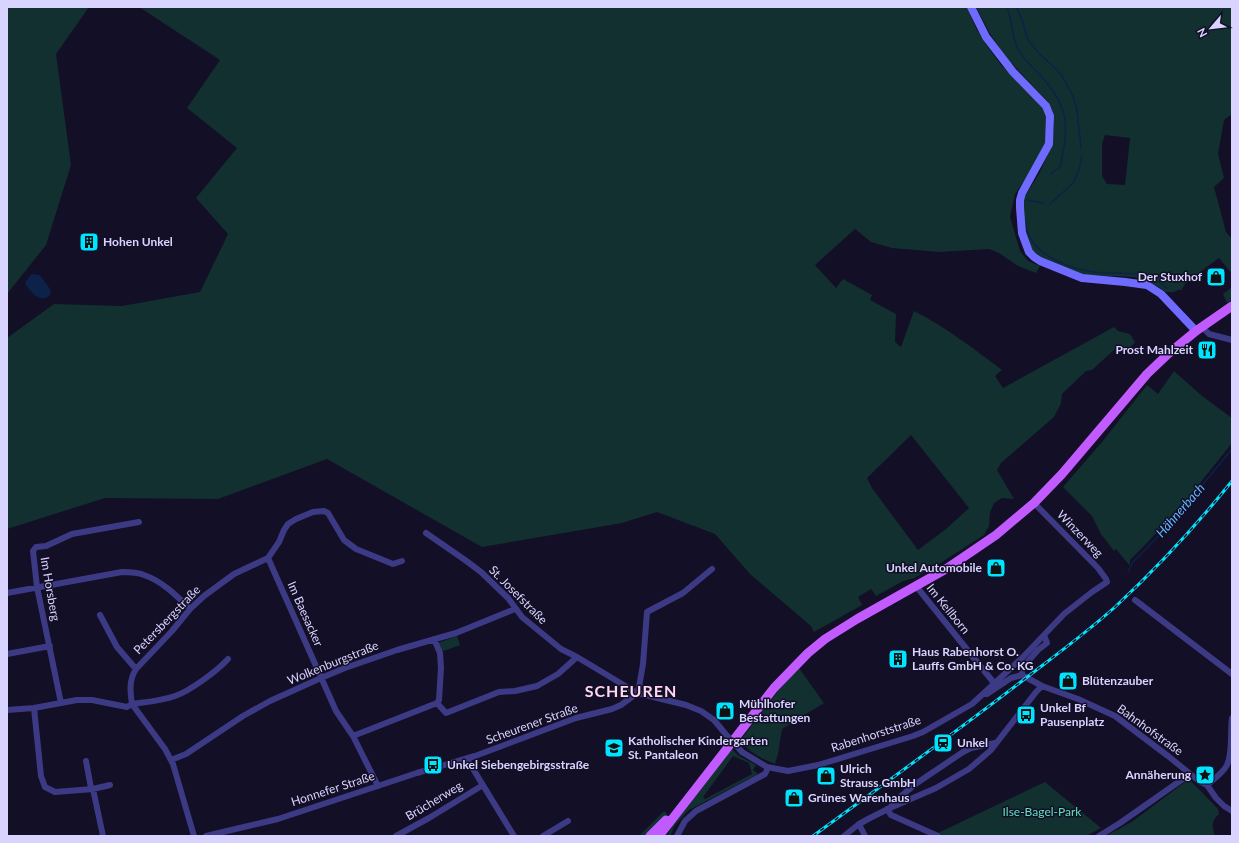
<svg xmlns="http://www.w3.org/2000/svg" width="1239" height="843" font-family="Lato,sans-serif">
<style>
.green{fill:#12302f;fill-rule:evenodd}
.water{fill:#0c2248}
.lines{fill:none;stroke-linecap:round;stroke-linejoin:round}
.stream{stroke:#0c2248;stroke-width:1.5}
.street{stroke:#3d3a85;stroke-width:6}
.secondary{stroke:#6f6bff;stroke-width:8}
.primary{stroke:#c25bff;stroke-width:9}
.rail-casing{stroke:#00e5ff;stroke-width:3}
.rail{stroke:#130f26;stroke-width:1.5;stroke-dasharray:4.5;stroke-linecap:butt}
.street-bridge{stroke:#3d3a85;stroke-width:6}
.labels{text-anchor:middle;stroke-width:3;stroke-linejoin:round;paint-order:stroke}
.poi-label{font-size:12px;font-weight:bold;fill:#d9d4ff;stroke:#130f26;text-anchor:start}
.street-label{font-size:12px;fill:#d9d4ff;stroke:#130f26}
.park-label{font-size:12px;fill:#5fe0c0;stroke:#130f26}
.water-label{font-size:13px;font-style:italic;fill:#62b6ff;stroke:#130f26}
.district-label{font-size:16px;font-weight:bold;letter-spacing:1px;fill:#ffd6f0;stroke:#130f26}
</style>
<rect width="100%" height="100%" fill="#130f26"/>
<path class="green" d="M7,7H89L56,54L71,165L46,245L7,294Z
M139,7H967L976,28L985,43L1001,65L1045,109L1048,132L1045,146L1024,181L1015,194L1010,217L1020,251L1028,261L1040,266L1036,273L1018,266L999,253L989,249L939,252L892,248L871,242L855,229L815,265L836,288L843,279L872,295L870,300L896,314L895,342L901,347L914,311C946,327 974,349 1002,370L995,376L1003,388L1114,327L1118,331L1130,334L1135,342L1128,350L1115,349L1092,370L1086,371L1062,394L1061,403L1054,417L1001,463L997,470L1014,499L1002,498L994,503L990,512L989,526L984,535L931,569L914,578L903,581L876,596L871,589L858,597L862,605L814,632L811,626L750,574L715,534L657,512L622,523L482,547L327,459L218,499L105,498L7,529V338L54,304L122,306L200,292L228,234L196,198L237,148L187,108L220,60ZM911,435L969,508L946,529L918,550L872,488L867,478Z
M976,7H1232V114L1224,120L1218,154L1224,178L1214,187L1226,232L1232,239V274L1219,258L1200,272L1194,279L1190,277L1181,290H1178L1174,292H1166L1157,286L1134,277L1083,275L1044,259L1033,251L1026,238L1022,201L1039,174L1052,145L1054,130L1053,112L1047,101L1003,54L989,32ZM1105,135L1130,138L1125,185L1107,184L1102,176V144Z
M1232,287V300L1227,303L1223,294Z
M1174,371L1202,396L1232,418V443L1193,492L1147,543L1130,560V566L1116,549L1114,551L1101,534L1092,516L1063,487L1102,442L1147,385L1158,394Z
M457,636L460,645L441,652L438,643Z
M799,668L824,703L782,729L778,754L775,764C761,759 750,752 740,741L778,691Z
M732,749L739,756L756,765L753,770L758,774L689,810L675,825L670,836H667L673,825ZM733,756L749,763L752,774L705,799L703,797Z
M1189,779L1218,809L1219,814C1211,821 1212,827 1215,836H1106L1133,821Z
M1045,782L1101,828L1086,836H945L938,833Z
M664,811L667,814L646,836H639Z"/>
<path class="water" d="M32,274L40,275L50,289L51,293C43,306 30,293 25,283L29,277Z"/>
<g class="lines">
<path class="stream" d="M1007,7C1013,21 1011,38 1019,51C1023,59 1035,69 1041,76C1070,108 1069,127 1060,167L1050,174
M1016,7L1021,17L1028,40L1038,52L1061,74L1073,96L1077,110L1081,148
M1027,200L1043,203
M1050,204L1073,183L1079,170L1082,155
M1025,220C1026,226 1027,233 1030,238C1042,258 1072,269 1094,272C1110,274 1127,272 1143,275C1152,276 1160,283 1167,288
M1128,572L1133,562L1170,524L1232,449"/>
<path class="street" d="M1202,327L1209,334L1232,340
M426,533L465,560L481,572L508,598L522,617L561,649L577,657L637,693L686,705L701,711L714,720L728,737
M268,558L336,711L353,736L378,786
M916,586L994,683
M7,593L122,572C130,572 137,572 144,575C162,581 177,596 190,609
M1135,600L1232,674
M100,615L117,647L136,669
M7,654L50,646
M228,659C217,671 190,691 175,696C161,701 146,702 132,704C130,691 129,680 136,669L172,631L190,609L204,596L234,574L268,558L279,542L284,530L288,524L296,519L313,512L324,511L328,513L344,540L356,549L393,564L402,561
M1022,675L1042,686L1078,699L1115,716L1168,756L1199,781L1207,785L1216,798L1224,806L1232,811
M1022,675V668L1038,650L1047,643L1044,635
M638,693L643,664L647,612L683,593L712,569
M985,694H987L1011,678L1022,675
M61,703L37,587L33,551L36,547L46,546L72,534L139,522
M437,703L446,713L499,692L515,691L537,686L558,674L577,657
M34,708L41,776L45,787L55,792L93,789L110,785
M7,710L34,708L77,700H92L127,707L132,704L165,749L173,764L194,836
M353,736L437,703L439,700L441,668L440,653L434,639
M742,752L767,767L788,771L818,765L913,736L923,732L972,704L1023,657L1064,614L1092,592L1107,582L1106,579L1098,568L1034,503
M467,759L514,836
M171,760L186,754L243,716L270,701L321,678L345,668L397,650L456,633L515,609
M86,761L91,788
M1207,785C1214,779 1223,773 1227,765C1233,752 1230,732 1232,718
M93,789L103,836
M890,808L896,800L917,783L963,752L971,748L995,743
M887,809L891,815L938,836
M859,824L865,836
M206,836L278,819L417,773L475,756L576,718L612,709L621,705L637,693
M396,836L429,818L483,785
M543,836L568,821
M677,836L685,821L696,811L765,774L767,770V767
M844,836L859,824L870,818L890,808L936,788L969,769L991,750L1036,692L1042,686
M1099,836L1120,823L1190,774"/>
<path class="secondary" d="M971,7L986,37L1013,72L1046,106L1050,116L1049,144L1022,193L1020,200V208L1022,233L1029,252L1034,257L1040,261L1082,278L1125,282L1147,285L1161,294L1196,331"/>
<path class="primary" d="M650,836L666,820
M659,836L774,688L808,653L825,639L857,619L946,569L996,535L1034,503L1062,474L1147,374L1168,354L1196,331L1232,306"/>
<defs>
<path id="rail" d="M813,836C883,785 953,734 1022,681C1053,657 1085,634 1115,607C1157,568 1196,526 1232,481"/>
</defs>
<use href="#rail" class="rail-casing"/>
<use href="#rail" class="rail"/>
<path class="street-bridge" d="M728,737L742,752"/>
</g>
<defs>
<symbol id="building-square" viewBox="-11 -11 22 22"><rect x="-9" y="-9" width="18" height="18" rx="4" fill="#00e5ff" stroke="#130f26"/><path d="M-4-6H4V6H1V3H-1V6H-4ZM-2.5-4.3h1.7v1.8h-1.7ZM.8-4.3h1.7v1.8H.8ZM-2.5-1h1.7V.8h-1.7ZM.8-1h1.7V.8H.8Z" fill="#111"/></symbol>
<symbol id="shop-square" viewBox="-11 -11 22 22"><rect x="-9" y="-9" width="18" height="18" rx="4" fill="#00e5ff" stroke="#130f26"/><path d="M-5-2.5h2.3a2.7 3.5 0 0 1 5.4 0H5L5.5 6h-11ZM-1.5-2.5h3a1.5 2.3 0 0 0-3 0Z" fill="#111"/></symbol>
<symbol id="restaurant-square" viewBox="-11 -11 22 22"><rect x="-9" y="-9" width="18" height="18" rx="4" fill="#00e5ff" stroke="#130f26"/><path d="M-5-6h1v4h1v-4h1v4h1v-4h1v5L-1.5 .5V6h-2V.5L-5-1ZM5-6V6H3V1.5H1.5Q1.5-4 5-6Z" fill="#111"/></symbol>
<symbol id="bus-square" viewBox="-11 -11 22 22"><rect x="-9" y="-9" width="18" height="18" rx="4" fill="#00e5ff" stroke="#130f26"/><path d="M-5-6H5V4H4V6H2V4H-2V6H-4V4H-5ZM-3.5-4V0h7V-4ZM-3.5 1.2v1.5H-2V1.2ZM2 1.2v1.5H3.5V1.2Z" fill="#111"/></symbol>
<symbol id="station-square" viewBox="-11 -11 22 22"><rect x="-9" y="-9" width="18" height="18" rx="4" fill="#00e5ff" stroke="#130f26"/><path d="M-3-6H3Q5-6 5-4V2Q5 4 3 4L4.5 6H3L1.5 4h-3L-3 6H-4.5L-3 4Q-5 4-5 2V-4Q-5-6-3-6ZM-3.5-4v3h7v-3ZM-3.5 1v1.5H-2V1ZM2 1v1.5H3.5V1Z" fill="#111"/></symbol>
<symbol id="school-square" viewBox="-11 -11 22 22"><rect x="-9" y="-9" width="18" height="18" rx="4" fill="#00e5ff" stroke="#130f26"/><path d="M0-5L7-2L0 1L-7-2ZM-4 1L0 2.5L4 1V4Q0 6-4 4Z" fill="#111"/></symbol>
<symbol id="sight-square" viewBox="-11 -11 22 22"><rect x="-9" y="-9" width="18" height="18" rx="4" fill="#00e5ff" stroke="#130f26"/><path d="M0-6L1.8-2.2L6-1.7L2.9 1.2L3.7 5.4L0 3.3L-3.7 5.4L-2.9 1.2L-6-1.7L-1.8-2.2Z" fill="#111"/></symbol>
</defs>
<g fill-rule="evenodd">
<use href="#building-square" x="78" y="231" width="22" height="22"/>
<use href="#shop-square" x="1205" y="266" width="22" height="22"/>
<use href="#restaurant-square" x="1196" y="339" width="22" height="22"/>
<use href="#shop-square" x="985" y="557" width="22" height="22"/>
<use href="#building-square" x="887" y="648" width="22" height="22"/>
<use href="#shop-square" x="1057" y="670" width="22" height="22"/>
<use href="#shop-square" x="714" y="700" width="22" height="22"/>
<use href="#bus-square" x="1015" y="704" width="22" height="22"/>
<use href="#station-square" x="932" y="732" width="22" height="22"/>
<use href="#school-square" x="603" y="737" width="22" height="22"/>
<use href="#bus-square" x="422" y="754" width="22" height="22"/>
<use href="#sight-square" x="1194" y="764" width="22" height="22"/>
<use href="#shop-square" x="815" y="765" width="22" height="22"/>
<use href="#shop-square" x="783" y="787" width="22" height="22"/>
</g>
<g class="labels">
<g class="poi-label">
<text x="103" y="246">Hohen Unkel</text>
<text x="1202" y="281" text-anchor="end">Der Stuxhof</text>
<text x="1193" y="354" text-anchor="end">Prost Mahlzeit</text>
<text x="982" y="572" text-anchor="end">Unkel Automobile</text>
<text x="912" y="656">Haus Rabenhorst O.<tspan x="912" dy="14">Lauffs GmbH &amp; Co. KG</tspan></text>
<text x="1082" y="685">Blütenzauber</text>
<text x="739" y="708">Mühlhofer<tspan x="739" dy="14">Bestattungen</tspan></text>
<text x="1040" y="712">Unkel Bf<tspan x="1040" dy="14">Pausenplatz</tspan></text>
<text x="628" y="745">Katholischer Kindergarten<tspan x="628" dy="14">St. Pantaleon</tspan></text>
<text x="957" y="747">Unkel</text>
<text x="447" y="769">Unkel Siebengebirgsstraße</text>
<text x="840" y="773">Ulrich<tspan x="840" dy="14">Strauss GmbH</tspan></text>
<text x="1191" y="779" text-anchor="end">Annäherung</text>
<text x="808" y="802">Grünes Warenhaus</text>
</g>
<g class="street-label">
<text transform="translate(1080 534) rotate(46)" y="4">Winzerweg</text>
<text transform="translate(50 589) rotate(80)" y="4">Im Horsberg</text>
<text transform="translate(518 595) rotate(45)" y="4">St. Josefstraße</text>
<text transform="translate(948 609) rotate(51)" y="4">Im Kellborn</text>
<text transform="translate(305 614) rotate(66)" y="4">Im Baesacker</text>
<text transform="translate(167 620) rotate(-46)" y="4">Petersbergstraße</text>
<text transform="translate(333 663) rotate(-22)" y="4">Wolkenburgstraße</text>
<text transform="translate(532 724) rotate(-20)" y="4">Scheurener Straße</text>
<text transform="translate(1150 730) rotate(36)" y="4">Bahnhofstraße</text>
<text transform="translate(876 734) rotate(-18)" y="4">Rabenhorststraße</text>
<text transform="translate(333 789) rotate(-18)" y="4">Honnefer Straße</text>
<text transform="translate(434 801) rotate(-31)" y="4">Brücherweg</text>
</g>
<g class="park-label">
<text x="1042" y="816">Ilse-Bagel-Park</text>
</g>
<g class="water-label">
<text transform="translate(1180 510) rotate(-49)" y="5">Hähnerbach</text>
</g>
<g class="district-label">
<text x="631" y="697">SCHEUREN</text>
</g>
</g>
<rect width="1239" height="843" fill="none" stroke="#d9d4ff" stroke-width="16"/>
<g transform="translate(1211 28) rotate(242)" stroke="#130f26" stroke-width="3" paint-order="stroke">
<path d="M0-3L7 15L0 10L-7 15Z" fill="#d9d4ff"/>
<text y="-6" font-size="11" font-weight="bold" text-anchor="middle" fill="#d9d4ff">N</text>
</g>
</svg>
